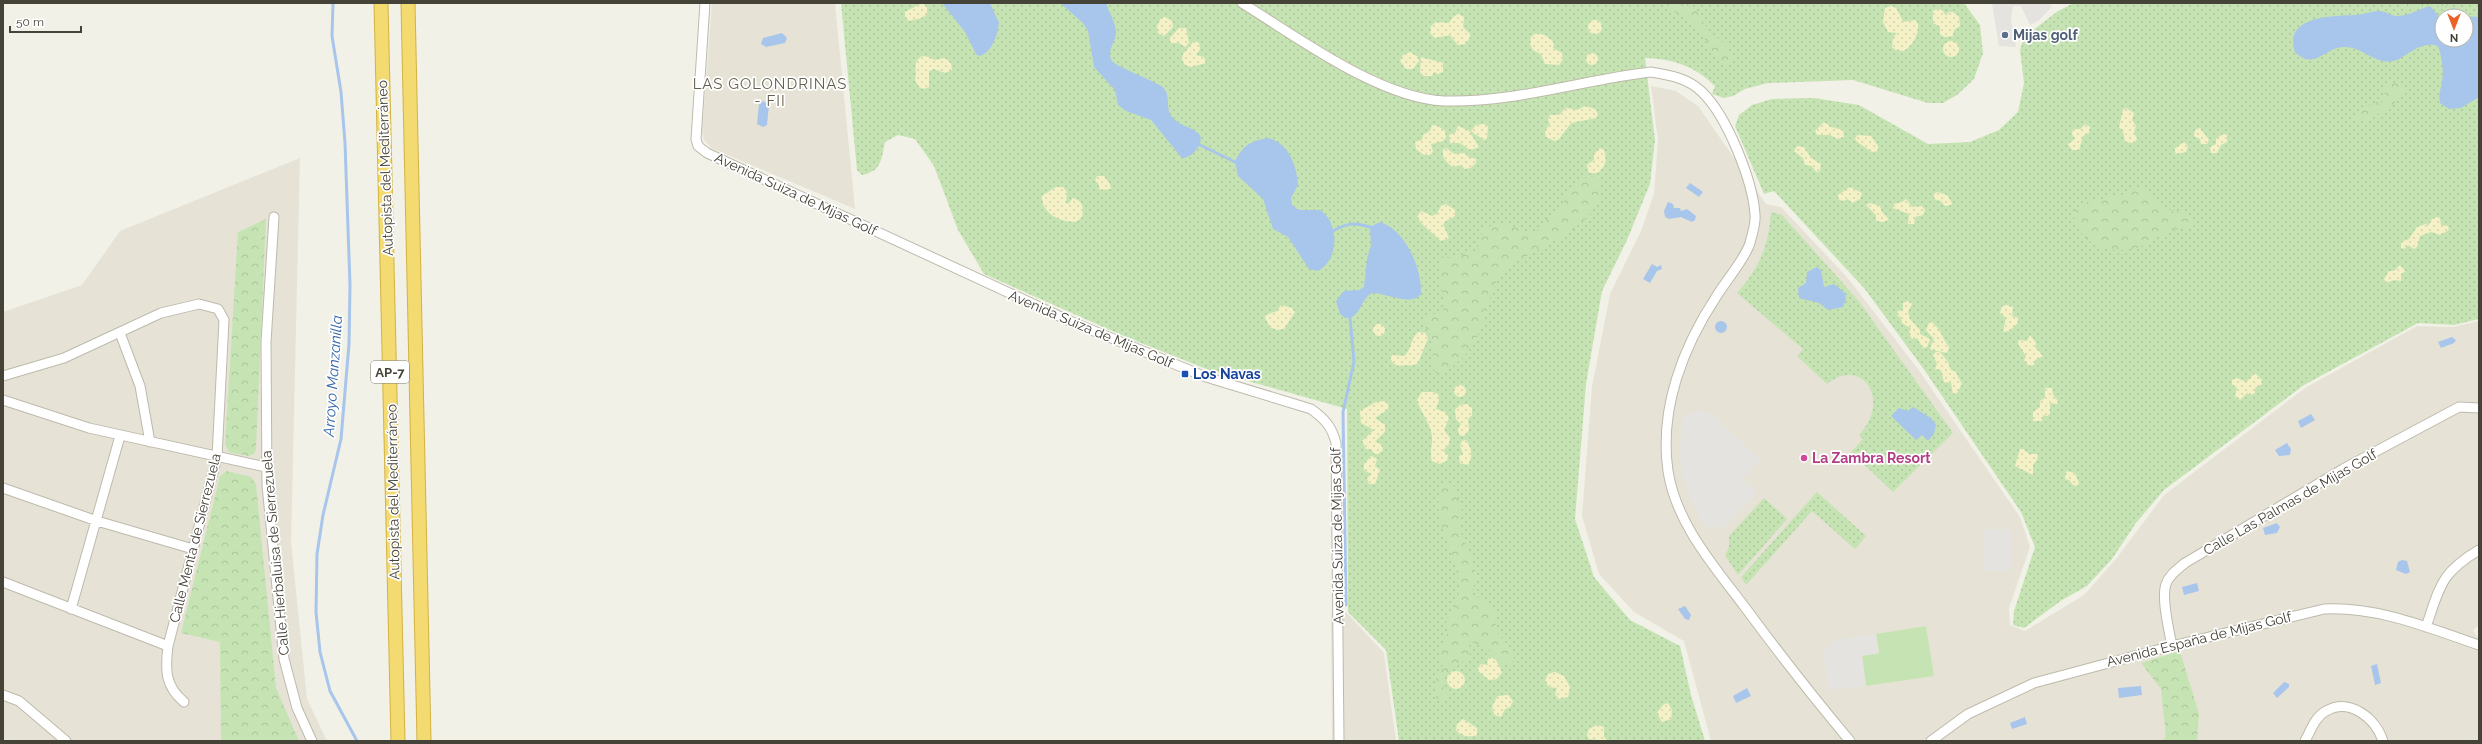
<svg xmlns="http://www.w3.org/2000/svg" width="2482" height="744" font-family="Raleway,sans-serif">
<style>
.residential{fill:#e6e3d6}
.grass{fill:url(#grass-dots);fill-rule:evenodd}
.forest{fill:url(#forest-crowns)}
.sand{fill:url(#sand-dots)}
.pitch{fill:#c6e4b3}
.parking{fill:#e4e3df}
.water{fill:#a8c5eb}
.lines{fill:none;stroke-linecap:round;stroke-linejoin:round}
.stream{stroke:#a8c5eb;stroke-width:3}
.minor-casing{stroke:#bdbaab;stroke-width:11}
.highway-casing{stroke:#d2b242;stroke-width:15}
.minor{stroke:#fff;stroke-width:9}
.highway{stroke:#f3db72;stroke-width:13}
.service-dot{fill:#5c6f8a;stroke:#fff;stroke-width:1.5}
.transit-dot{fill:#1a4fb4;stroke:#fff;stroke-width:1.5}
.hotel-dot{fill:#d1479c;stroke:#fff;stroke-width:1.5}
.labels{text-anchor:middle;stroke-width:3.5;stroke-linejoin:round;paint-order:stroke}
.shield{fill:#fff;stroke:#7d7b73;stroke-width:1}
.shield-label{font-size:13px;font-weight:bold;fill:#454237}
.service-label{font-size:14px;font-weight:bold;fill:#4e5e75;stroke:#fff;text-anchor:start}
.street-label{font-size:14px;fill:#454237;stroke:#fff}
.transit-label{font-size:14px;font-weight:bold;fill:#164399;stroke:#fff;text-anchor:start}
.hotel-label{font-size:14px;font-weight:bold;fill:#b23c85;stroke:#fff;text-anchor:start}
.neighbourhood-label{font-size:15px;letter-spacing:1px;fill:#67614f;stroke:#fff}
.water-label{font-size:15px;font-style:italic;fill:#3868a9;stroke:#fff}
</style>
<defs>
<pattern id="grass-dots" width="8" height="8" patternUnits="userSpaceOnUse"><rect width="8" height="8" fill="#c6e4b3"/><path d="M2 2h.1M6 6h.1" fill="none" stroke="#abc59b" stroke-width="1.8" stroke-linecap="round"/></pattern>
<pattern id="forest-crowns" width="20" height="18" patternUnits="userSpaceOnUse"><rect width="20" height="18" fill="#c6e4b3"/><path d="M2 6a3 3 0 1 1 6 0M12 15a3 3 0 1 1 6 0" fill="none" stroke="#abc59b"/></pattern>
<pattern id="sand-dots" width="8" height="8" patternUnits="userSpaceOnUse"><rect width="8" height="8" fill="#f4f1c6"/><path d="M2 2h.1M6 6h.1" fill="none" stroke="#d3d0ab" stroke-width="1.8" stroke-linecap="round"/></pattern>
</defs>
<rect width="100%" height="100%" fill="#f2f1e8"/>
<path class="residential" d="M712,3H835L855,209L711,148L704,140L702,133Z
M1651,86L1676,91L1698,106L1766,204L1781,207L1847,277L1918,369L2020,517L2030,547L2009,608L2010,625L2025,631L2084,595L2116,559L2164,495L2305,388L2417,326L2453,327L2479,321V625L2473,630L2479,640V741H1711L1684,641L1634,612L1599,574L1582,516L1592,387L1610,294L1641,231L1654,194L1658,140Z
M300,158L291,542L307,699L327,741H3V312L82,285L120,231Z
M1331,613H1347L1384,653L1396,741H1332Z"/>
<path class="grass" d="M841,3H1964L1980,25L1983,53L1974,79L1957,95L1943,103H1928L1853,80L1768,83L1745,89L1733,96L1724,98L1712,94L1715,86C1694,66 1674,59 1645,58L1655,140L1650,184L1627,240L1602,291L1586,384L1575,519L1594,577L1630,620L1680,646L1691,695L1705,741H1399L1386,650L1348,612L1347,409L1209,370L1126,337L984,274L958,230L934,166L915,139L898,135L885,142C881,160 882,171 862,175L857,170Z
M2074,3H2479V319L2454,325L2418,323L2304,385L2164,490L2136,523L2112,559L2087,586L2062,600L2024,628L2013,625L2014,611L2035,547L2021,512L1923,368L1864,288L1774,191L1764,194L1735,126L1739,115L1752,105L1772,99L1814,98L1859,105L1928,144L1970,142L1999,130L2018,112L2024,83L2020,50L2024,37L2058,11ZM2442,16H2466V40H2442Z
M1771,212L1782,215L1858,300L1953,433L1893,492L1851,452L1863,439L1859,435C1892,400 1862,356 1827,384L1797,356L1803,349L1737,293C1759,269 1769,245 1771,212Z
M1817,492L1866,536L1855,549L1812,511L1746,585L1741,577Z
M1764,498L1787,519L1738,575L1725,555L1729,548V536Z"/>
<path class="forest" d="M1666,3H1691C1698,11 1702,20 1708,29C1719,43 1726,37 1733,59L1729,63H1722C1710,53 1701,26 1688,17C1684,14 1675,13 1670,11Z
M2408,3H2453L2447,6H2424L2404,11L2403,6Z
M2396,83L2405,86C2403,105 2374,116 2360,122L2357,119L2358,113L2378,101L2383,102L2385,97L2384,90L2388,84Z
M1592,176L1599,179C1612,228 1526,248 1500,274C1497,277 1496,283 1494,288C1483,314 1482,341 1459,361C1451,368 1447,372 1436,373C1429,362 1435,353 1433,342C1431,332 1421,326 1424,315L1443,313C1447,293 1435,276 1440,256L1453,258L1477,250C1479,246 1479,239 1481,235C1491,215 1519,230 1534,234L1550,215L1560,212C1565,196 1574,180 1592,176Z
M2137,187L2147,190L2161,208L2189,214L2195,225C2187,230 2177,228 2169,231C2156,237 2146,247 2132,249C2104,254 2076,242 2073,211C2091,193 2117,203 2137,187Z
M266,219L256,449L254,454L248,456L229,452L225,444L238,232Z
M227,471L251,477L256,484L276,688L299,741H221L220,642L181,633L220,476Z
M1443,484H1453L1462,510L1460,530L1475,567L1476,580L1471,593L1486,603L1495,613L1496,631L1509,646L1514,659L1510,665L1500,664L1490,650L1471,641C1468,646 1471,651 1469,656C1466,662 1450,669 1443,676V686L1448,696L1445,701H1438C1432,687 1435,677 1443,665C1438,651 1440,646 1448,633L1446,620C1451,612 1459,600 1459,589C1460,555 1426,517 1443,484Z
M2180,651L2199,714L2197,740L2162,741L2166,737L2161,689L2141,663Z"/>
<path class="sand" d="M922,3L927,7V14L922,18L909,21L905,17V12Z
M1892,6L1897,9L1903,22L1915,20L1918,24C1919,34 1913,45 1904,51L1896,50L1892,47L1893,38L1897,33L1888,32L1883,22L1885,8Z
M1938,9L1943,11L1946,16L1949,12H1953L1959,17L1960,26L1954,30L1953,36L1944,37L1940,34V27L1933,23V11Z
M1458,14L1464,17L1463,27L1470,34V38L1465,44L1458,45L1450,35L1435,38L1430,33L1431,26L1436,22L1449,23L1453,17Z
M1165,17L1172,21L1173,27L1164,36L1158,33L1157,26L1161,18Z
M1588 27a7 7 0 1 1 14 0a7 7 0 1 1-14 0Z
M1179,28H1186L1189,43L1185,47L1179,43H1170V38Z
M1535,34C1544,33 1548,37 1554,43L1553,48L1562,53L1563,59L1559,65L1545,64L1541,54L1533,50L1530,44L1531,37Z
M1194,41L1199,43L1200,49L1196,55L1204,57L1206,63L1191,67L1185,65L1182,59L1183,54Z
M1943 49a8 8 0 1 1 16 0a8 8 0 1 1-16 0Z
M1410,52L1418,57L1419,61L1413,69H1406L1400,61L1403,55Z
M1586 59a6 6 0 1 1 12 0a6 6 0 1 1-12 0Z
M922,56L929,57L934,60L945,58L951,63L952,70L945,73L934,69L929,71V87L924,89L919,87L915,80C918,71 911,63 922,56Z
M1421,57L1443,63V72L1438,74L1434,72L1432,76H1424L1420,72Z
M1585,106L1595,109L1598,114L1596,118L1571,123L1559,139L1555,141L1546,137L1545,131L1550,124L1548,120L1550,115H1559L1566,108L1577,110Z
M2126,108L2134,113L2132,120L2136,126L2134,132L2137,139L2134,143L2125,142L2123,131L2119,127L2123,110Z
M1824,122L1831,127L1843,130L1844,137L1837,139L1830,135H1817L1815,131Z
M1484,124L1488,126L1487,138L1484,140L1471,131L1476,125Z
M2085,124L2090,127L2089,133L2083,136L2079,150H2072L2068,144L2075,139L2072,134L2073,129H2081Z
M1432,125L1438,126L1445,131L1446,137L1443,141L1431,144L1433,152L1430,155H1424L1416,149L1415,142L1422,140L1423,135L1430,131Z
M1458,126L1469,131L1479,147L1470,150L1460,143H1450L1449,135L1455,133Z
M2200,128L2209,140L2207,144H2201L2200,139L2194,136L2195,130Z
M2223,134L2227,135V142L2221,145L2217,153H2211L2210,147L2216,144V139Z
M1857,135L1871,136L1878,146V151L1872,152C1868,149 1856,142 1855,139Z
M2184,142L2188,146L2186,152L2176,154L2174,149Z
M1797,146L1804,147L1811,158L1821,164L1820,171L1816,172L1812,166L1805,165L1803,158L1794,151Z
M1446,148L1454,154L1465,153L1468,157L1476,159V163L1470,168L1465,169L1460,165L1454,167C1447,163 1442,159 1443,150Z
M1600,148L1604,150C1607,160 1606,167 1597,173H1589L1587,165L1594,160V154Z
M1097,176H1104L1110,184L1111,189L1100,190L1098,183L1095,181Z
M1056,187H1063L1067,192L1066,203L1068,204L1073,198C1083,201 1084,208 1082,217L1076,222C1061,222 1041,214 1042,196Z
M1850,187L1862,193L1860,199L1852,203L1848,199L1843,201L1838,199V195Z
M1937,192L1947,195L1952,203L1951,205L1945,206L1941,201L1934,199V194Z
M1906,199L1912,207L1922,206L1925,210L1923,215L1915,217L1914,224H1908L1909,214L1893,208L1894,204L1902,202Z
M1870,203L1880,206L1882,212L1889,219L1884,222L1876,221V215L1866,205Z
M1446,204L1455,210V216L1446,221L1443,224L1449,238L1441,241L1423,225L1417,217L1421,211L1432,216L1437,214L1441,206Z
M2436,217L2440,218L2441,225L2448,226L2449,230L2440,235L2431,232L2420,236L2417,247L2414,249L2408,245L2404,249L2401,248V242L2409,239L2417,227L2426,224L2428,226L2432,219Z
M2400,265L2405,271L2401,275V281L2394,280L2386,283L2384,279L2389,271H2394Z
M1908,301L1912,304L1908,312L1910,319L1920,330V334L1930,339L1927,347L1923,348L1917,338L1912,339L1909,333L1911,328L1902,323L1901,318L1897,315L1898,311L1903,310V303Z
M1281,305L1292,308L1295,312L1284,329L1277,330L1270,327L1265,318L1266,315L1277,311Z
M2007,305L2013,307L2012,316L2018,318V323L2009,331L2003,332L2006,318L2000,313L2002,306Z
M1930,321C1941,328 1942,338 1949,347L1947,353L1932,350L1930,348L1934,339L1926,330Z
M1373 330a6 6 0 1 1 12 0a6 6 0 1 1-12 0Z
M1418,332L1425,333L1428,338L1418,363C1411,367 1405,364 1398,366L1393,363L1390,358L1393,355L1404,356C1411,352 1410,339 1418,332Z
M2030,335L2036,343L2035,347L2043,356L2035,360L2034,365L2029,366L2024,360L2026,356L2018,344L2019,340L2027,341Z
M1936,352H1940L1948,362L1951,370L1955,371L1962,384L1957,393L1953,394L1951,383L1944,382L1941,370L1935,369L1937,364L1933,355Z
M2255,373L2262,380V384L2255,388V393L2251,395L2247,393L2240,400L2235,396L2237,388L2232,384V380L2237,378L2246,382Z
M1454 391a6 6 0 1 1 12 0a6 6 0 1 1-12 0Z
M2045,388H2052L2053,395L2058,401L2057,404L2050,403V414L2047,416L2043,415L2042,421H2033V412L2040,407V401L2045,398Z
M1422,392H1432L1438,394L1439,400L1436,409L1445,412L1449,418L1444,430L1450,438L1449,444L1443,451L1448,455L1447,461L1439,464L1432,461C1429,452 1433,445 1432,436C1430,422 1421,413 1417,400Z
M1385,401L1389,406L1387,410L1375,418L1385,425V432L1375,441L1382,445L1383,450L1378,454H1374L1372,450L1366,449L1362,441L1374,430L1361,423L1360,411L1376,402Z
M1467,404L1472,408V415L1468,419L1469,430L1464,436L1459,435L1458,429L1461,424L1456,419L1455,410L1460,405Z
M1466,440C1472,448 1473,457 1468,465L1460,463L1459,456L1463,454L1460,446L1462,441Z
M2020,449H2023L2029,454H2038L2037,460L2033,465V475L2015,466Z
M1371,456L1377,459L1375,466L1380,470L1375,484H1369L1367,479L1371,474L1364,470V464Z
M2066,471L2075,473L2079,483L2078,486L2073,485L2069,480L2065,479Z
M1490,657L1496,660L1502,672L1497,679L1489,680L1477,670L1481,664L1488,665L1487,661Z
M1447 680a9 9 0 1 1 18 0a9 9 0 1 1-18 0Z
M1555,672L1564,676L1570,687L1568,697L1559,699L1555,694L1557,688L1549,687L1545,681L1548,674Z
M1508,695L1513,701L1510,707L1505,709L1501,717L1495,715C1490,708 1493,703 1498,696Z
M1668,703L1672,710L1671,719L1662,722L1657,713L1664,704Z
M1463,719L1477,728V735C1469,738 1461,736 1456,730L1457,724Z
M1597,725L1604,727V737L1608,741L1589,739L1587,735L1589,729Z"/>
<path class="pitch" d="M1926,626L1934,676L1866,686L1862,656L1879,653L1876,634Z"/>
<path class="parking" d="M1992,3H2049L2052,7L2038,21L2030,25L2021,6H2013L2011,19L2016,47L1999,46Z
M1701,410L1711,414L1761,460L1743,479L1757,492L1723,529L1716,526L1706,528L1693,505L1683,477L1679,451L1683,418L1692,412Z
M1983,529H2011V571H1983Z
M1876,634L1879,653L1862,656L1866,686L1829,691L1823,650L1833,640Z"/>
<path class="water" d="M942,3H990L999,23C998,34 992,53 979,56L976,54L965,32Z
M1060,3H1106C1109,12 1115,22 1116,32C1116,42 1106,51 1112,61C1115,66 1152,80 1161,86C1171,93 1166,104 1170,114C1176,126 1192,126 1200,135C1204,144 1192,158 1182,158L1151,120L1126,111L1118,105L1115,90L1094,67L1088,31L1083,23Z
M2426,7H2431L2438,15L2442,40H2466V16H2460L2479,17V97L2461,108L2449,109L2440,103C2438,95 2441,89 2442,81C2444,71 2442,57 2438,46C2422,41 2412,52 2399,59C2378,69 2365,47 2345,47C2325,46 2315,72 2295,52C2283,16 2331,16 2355,15C2363,15 2371,11 2379,11C2386,11 2390,16 2397,16C2407,16 2417,11 2426,7Z
M782,33L787,38L785,43L766,47L761,44L763,38Z
M763,101L769,105L767,125L763,127L757,124L759,104Z
M1268,138C1288,143 1297,165 1298,185L1291,198L1292,205L1299,210H1320C1340,223 1339,260 1318,271L1309,269L1288,237L1273,229L1263,199L1238,176L1235,162C1242,146 1250,141 1268,138Z
M1690,183L1703,192L1699,197L1686,188Z
M1668,202L1673,204L1674,208H1680L1681,211L1687,209L1696,216L1695,220L1692,222L1681,217L1669,219L1665,217L1664,211Z
M1380,222C1406,230 1422,269 1421,294C1412,307 1386,293 1372,293C1360,299 1361,319 1345,318L1340,314L1336,301L1344,291L1359,290L1364,287L1367,259L1371,245L1370,227Z
M1652,264L1657,267L1661,265L1662,269L1657,271L1650,283L1643,279Z
M1817,267L1821,270L1824,287L1834,284L1845,293L1846,299L1843,307L1828,310L1819,303L1799,298L1798,288L1806,283L1807,272Z
M1715 327a6 6 0 1 1 12 0a6 6 0 1 1-12 0Z
M2452,337L2456,340L2454,343L2441,348L2438,342Z
M1913,407L1931,418L1936,425L1934,434L1928,441L1922,435L1916,440L1891,416L1899,408L1908,411Z
M2311,414L2315,420L2301,428L2298,421Z
M2287,443L2291,449L2290,455L2279,456L2275,450Z
M2277,523L2280,527L2277,533L2265,535L2263,528Z
M2402,560L2407,561L2410,572L2406,574L2396,570L2398,562Z
M2197,583L2199,591L2184,595L2182,587Z
M1685,606L1691,615L1689,620L1685,619L1678,609Z
M2377,664L2381,683L2375,685L2371,666Z
M2284,682L2289,684V687L2277,698L2273,693Z
M2141,686L2142,695L2119,698L2118,688Z
M1747,688L1751,696L1736,703L1733,696Z
M2025,717L2027,724L2012,729L2010,723Z"/>
<g class="lines">
<path class="stream" d="M333,3L332,36L341,92L345,143L350,285L349,344L341,439L323,515L317,554L316,612L320,652L330,691L357,741
M1200,145L1235,162
M1333,231C1347,223 1354,222 1370,227
M1346,605L1343,412L1354,362L1350,318"/>
<defs>
<path id="minor" d="M705,3L696,139L698,146L707,153L1072,322L1206,377L1311,409C1325,419 1332,427 1336,443L1339,741
M1242,3C1297,37 1379,98 1444,101C1515,103 1581,80 1651,72C1669,75 1688,78 1702,92C1727,116 1753,181 1755,215C1756,224 1752,234 1750,243C1745,259 1725,282 1716,297C1683,347 1659,409 1668,471C1676,523 1713,565 1744,606C1778,652 1813,697 1850,741
M274,217L266,342L267,485L284,659L297,708L312,741
M120,333L140,386L150,442
M3,376L64,358L161,313L199,304L218,309L224,320L217,457L168,646C165,670 165,686 184,702
M3,400L89,428L266,467
M3,488L97,521L193,549
M3,582L168,646
M71,609L120,436
M2426,627C2440,587 2440,573 2479,550
M2172,646C2169,630 2161,598 2166,584C2169,575 2178,569 2185,563L2343,469L2414,431L2459,407L2479,408
M3,695L19,701L66,741
M1931,741L1968,714L2034,683L2172,646L2324,609C2377,606 2429,628 2479,645
M2305,741C2311,730 2315,717 2326,711C2350,697 2376,719 2383,741"/>
<path id="highway" d="M381,3L398,741
M408,3L424,741"/>
</defs>
<use href="#minor" class="minor-casing"/>
<use href="#highway" class="highway-casing"/>
<use href="#minor" class="minor"/>
<use href="#highway" class="highway"/>
</g>
<circle class="service-dot" cx="2005" cy="35" r="4"/>
<rect class="transit-dot" x="1181" y="370" width="8" height="8" rx="2"/>
<circle class="hotel-dot" cx="1804" cy="458" r="4"/>
<g class="labels">
<rect class="shield" x="371" y="361" width="38" height="22" rx="3"/>
<g class="shield-label">
<text x="390" y="377">AP-7</text>
</g>
<g class="service-label">
<text x="2013" y="40">Mijas golf</text>
</g>
<g class="street-label">
<text transform="translate(385 168) rotate(-92)" y="5">Autopista del Mediterráneo</text>
<text transform="translate(796 194) rotate(25)" y="5">Avenida Suiza de Mijas Golf</text>
<text transform="translate(1091 329) rotate(23)" y="5">Avenida Suiza de Mijas Golf</text>
<text transform="translate(393 492) rotate(-91)" y="5">Autopista del Mediterráneo</text>
<text transform="translate(2290 502) rotate(-30)" y="5">Calle Las Palmas de Mijas Golf</text>
<text transform="translate(1337 536) rotate(-91)" y="5">Avenida Suiza de Mijas Golf</text>
<text transform="translate(195 538) rotate(-76)" y="5">Calle Menta de Sierrezuela</text>
<text transform="translate(275 553) rotate(-95)" y="5">Calle Hierbaluisa de Sierrezuela</text>
<text transform="translate(2199 639) rotate(-14)" y="5">Avenida España de Mijas Golf</text>
</g>
<g class="transit-label">
<text x="1193" y="379">Los Navas</text>
</g>
<g class="hotel-label">
<text x="1812" y="463">La Zambra Resort</text>
</g>
<g class="neighbourhood-label">
<text x="770" y="89">LAS GOLONDRINAS<tspan x="770" dy="17">- FII</tspan></text>
</g>
<g class="water-label">
<text transform="translate(333 376) rotate(-86)" y="5">Arroyo Manzanilla</text>
</g>
</g>
<rect width="2482" height="744" fill="none" stroke="#454237" stroke-width="8"/>
<g transform="translate(2454 28) rotate(180)"><circle r="19" fill="#ffffff" stroke="#b5b3af"/>
<path d="M0-3L7 15L0 10L-7 15Z" fill="#ea6227"/>
<text y="-6" font-size="11" font-weight="bold" text-anchor="middle" fill="#454237">N</text>
</g>
<path d="M10 26v6h71v-6" fill="none" stroke="#454237" stroke-width="2"/>
<text x="16" y="26" font-size="12" fill="#454237" stroke="#ffffff" stroke-width="3" paint-order="stroke">50 m</text>
</svg>
